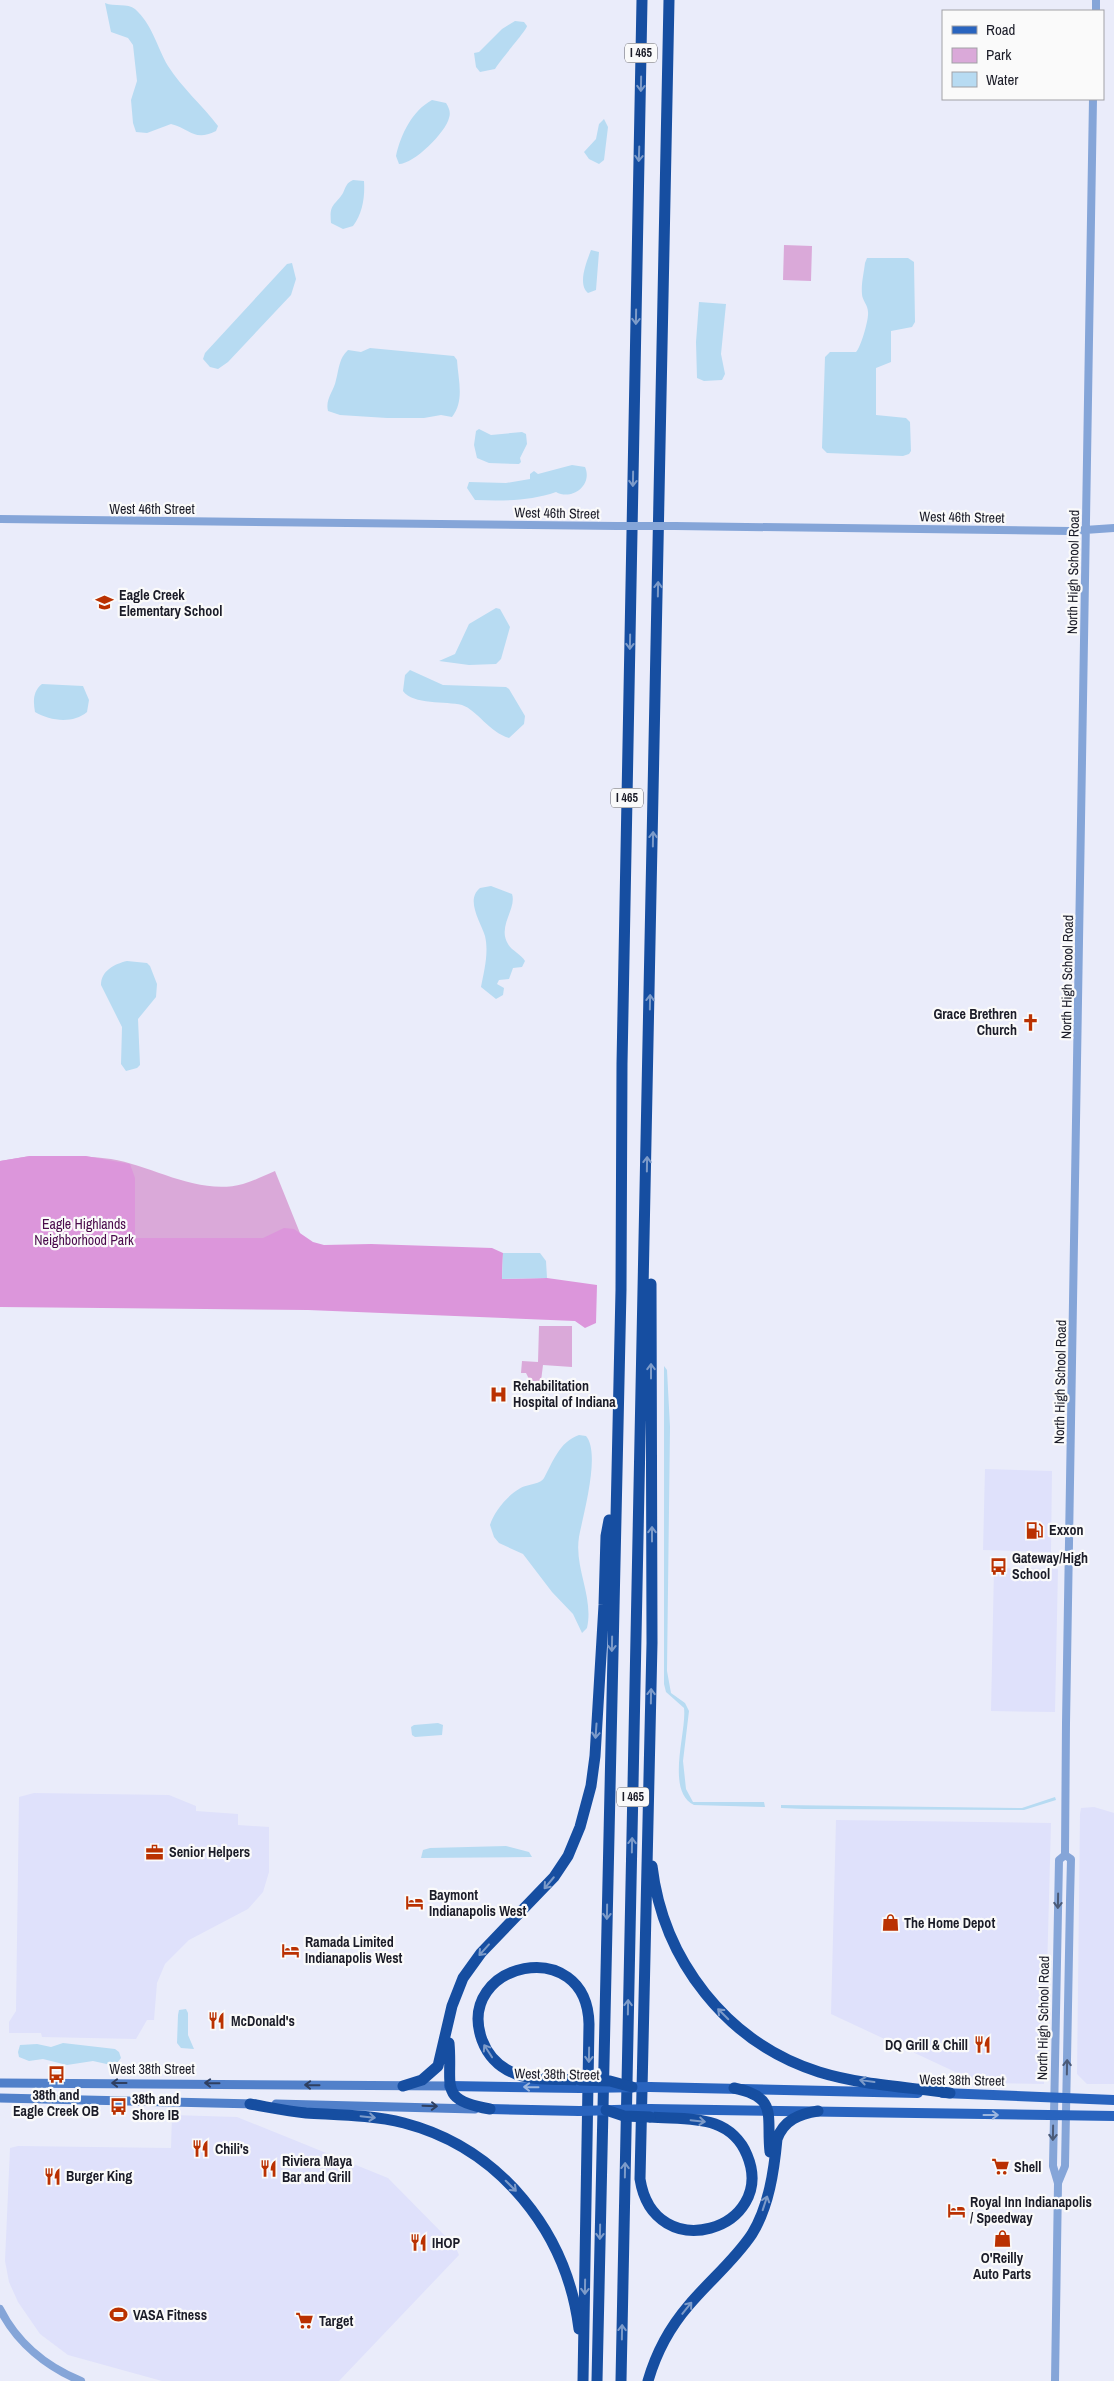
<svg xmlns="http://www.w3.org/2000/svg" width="1114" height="2381" font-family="'Archivo Narrow',sans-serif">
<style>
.built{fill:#dfe1fb}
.green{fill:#daa9d9}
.forest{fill:#dc96db}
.water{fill:#b7dbf2}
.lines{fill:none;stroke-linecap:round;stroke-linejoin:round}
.tertiary{stroke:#85a5d8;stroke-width:8}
.secondary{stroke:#5180ca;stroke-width:9}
.primary{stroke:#2964bf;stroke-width:10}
.motorway{stroke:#164ea1;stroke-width:11}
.tertiary-bridge{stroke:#85a5d8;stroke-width:8}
.primary-bridge{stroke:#2964bf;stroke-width:10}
.motorway-bridge{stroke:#164ea1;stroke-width:11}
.oneway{stroke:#7d9bc9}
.oneway2{stroke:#4b5a77}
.oneway3{stroke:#2e3f61}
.oneway4{stroke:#9cb6df}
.labels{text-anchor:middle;stroke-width:4.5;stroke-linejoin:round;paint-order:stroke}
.shield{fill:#fafafa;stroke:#5e5f67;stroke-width:1}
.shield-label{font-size:12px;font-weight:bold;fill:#1b1c28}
.street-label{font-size:14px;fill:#1b1c28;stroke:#fafafa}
.poi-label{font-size:14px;font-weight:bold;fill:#1b1c28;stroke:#fafafa;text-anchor:start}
.park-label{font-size:14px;fill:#4a0a4b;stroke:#fafafa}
</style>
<rect width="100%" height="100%" fill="#eaecfa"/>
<path class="built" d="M985,1469L1052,1471L1051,1552L983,1550Z
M994,1568L1058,1569L1055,1712L991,1711Z
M34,1793L169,1795L196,1806V1811L238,1814V1825L269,1827V1872L263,1892L248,1909L189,1940L165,1964L157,1983L154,2020H147L136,2039L42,2037L41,2033H9V2022L16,2011L19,1797Z
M1094,1807L1114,1813V2084H1087L1077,2074L1080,1814L1081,1808Z
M836,1820L1051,1823L1044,2084L979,2083L831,2014Z
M172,2115L237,2117L388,2178L455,2246L459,2255L339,2381H162L68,2355L40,2334L18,2302L9,2282L5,2261L10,2148L18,2146L171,2148Z"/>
<path class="green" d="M784,245L812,246L811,281L783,280Z
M30,1156C57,1156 85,1155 111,1159C153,1166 199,1196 243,1184C254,1181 265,1175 275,1171L308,1253L0,1307V1161Z
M539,1326H572V1367L543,1365L541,1381H530L526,1373H521L522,1361L538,1362Z"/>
<path class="forest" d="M30,1156H86L130,1164L135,1178V1238H263L284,1228L294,1229L313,1242L324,1245L371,1244L492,1248L503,1253L502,1279L547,1278L597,1285L596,1323L585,1328L575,1321L308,1310L0,1307V1161Z"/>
<path class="water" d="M105,3C114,7 128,3 135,9C152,24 157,47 168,66C182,88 202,105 218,126L216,131C194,142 191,129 171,124L147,133L136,132L133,123L131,100L137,81L133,45L128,38L111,32Z
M515,21L524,22L527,26C527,30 500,60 495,69L480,72L476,67L474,53L479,52L502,29Z
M432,100L446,103C449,108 451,112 449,118C446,132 414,164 399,164L396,156C401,134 412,111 432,100Z
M604,119L608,127L604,160L599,164L589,159L584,152L596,139L599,124Z
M353,180L364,181C365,196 363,213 353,226L343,229L331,223C329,203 335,206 343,193C346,187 346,183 353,180Z
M591,250L599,252L596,290L588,293C577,284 587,261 591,250Z
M867,258H908L914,262L915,322L912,327L891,331V362L876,368V415L906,418L910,422L911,451L909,454L903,456L827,453L822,448L825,357L830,352H856C861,347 869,319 868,312C868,305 862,300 862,294C861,284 864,272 865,263Z
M292,263L296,279L291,295L228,362L218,369L210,367L203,359L205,353L287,264Z
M699,302L726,304L721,354L725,374L722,380L704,381L697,378L696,342Z
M370,348L454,356L457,360C458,379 465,401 452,417L441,415L424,418H387L340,415L328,411C325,399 334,391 336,380C339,369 339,358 348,350L361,352Z
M479,429L491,435L522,432L526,434L527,444L520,458L521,462L519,464L489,463L477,458L474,445L476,431Z
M572,465L585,467C593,485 572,501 556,492C530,501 503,501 475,500L467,488L469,482L506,483L530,479V474L534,471L538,474Z
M496,608L500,609L510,627L501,659L496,664L469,665L439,661L455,654L469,624Z
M410,670L443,685L506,687L509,689L525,716L524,724L509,738C489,732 477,710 462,705C446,701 413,705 403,691L405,675Z
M42,684L83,686L89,700L87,712C73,724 50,721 35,712C33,701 33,691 42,684Z
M491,886L512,894C517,909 497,926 508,944C512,951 521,954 525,961L522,967L513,968L509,979L499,980L497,984L504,988L503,995L496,999L481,987C484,971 489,953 485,936C481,922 465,900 480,888Z
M127,961L147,963L150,966L157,984L156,997L138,1019L140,1065L137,1068L126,1071L121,1064L122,1027L101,985C101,971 114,964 127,961Z
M503,1253H540L546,1261L547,1278L502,1279Z
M664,1366L667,1370L670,1427L667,1671L671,1693L685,1703L689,1711L683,1761L686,1789L693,1802H764L765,1807L694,1805C665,1791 687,1732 684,1708L666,1692L664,1684Z
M579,1435L586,1436C601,1453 583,1515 579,1537C574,1568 594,1597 587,1628L582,1633L573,1614L552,1592L523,1554L499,1543L494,1537L490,1525C494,1512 507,1496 519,1489C525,1484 540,1485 544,1478C553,1462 559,1442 579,1435Z
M438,1723L443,1725L442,1735L415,1737L412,1735L411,1727L414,1725Z
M1055,1797L1056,1800L1024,1810H1009L804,1809L781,1808V1805L1022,1808Z
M506,1846L529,1852L532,1857L421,1858L423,1850L430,1848Z
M186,2009L188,2013V2035L194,2049L181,2048L177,2043L178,2015L179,2010Z
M63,2043L115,2049L119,2052L121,2058L117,2063L111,2065L93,2061L67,2065L43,2059L29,2061L19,2057L18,2052L20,2045L37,2044L51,2047Z"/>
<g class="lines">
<path class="tertiary" d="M1096,11V0
M0,519L617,526
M675,526L1070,531L1114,528
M1058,2183L1065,2166L1070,1900L1071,1859L1065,1855L1066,1723L1093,99
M0,2309C17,2343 47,2367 81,2381
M1055,2381L1058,2183L1053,2166L1059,1860L1065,1855"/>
<path class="secondary" d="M0,2083L449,2086
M0,2098L255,2104
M276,2104L475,2109"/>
<path class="primary" d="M449,2086L580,2088
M650,2087L918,2093
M943,2093L1114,2100
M490,2109L579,2111
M650,2109L1114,2116"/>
<path class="motorway" d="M652,1866C663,1960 727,2043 819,2072C861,2085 907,2087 950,2093
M449,2043C453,2086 437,2100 490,2109
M580,2080C560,2079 535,2081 516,2074C500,2068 488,2056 482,2040C454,1962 587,1933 589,2024L583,2381
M403,2086L422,2080L438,2066L452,2006L463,1978L481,1953L554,1877L568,1856L580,1827L591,1786L595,1756L604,1605L606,1536L609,1520
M734,2088C779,2097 766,2116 770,2152
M250,2104C268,2107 287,2111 306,2113C339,2115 372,2115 404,2123C500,2148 567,2232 579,2329
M650,2117C671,2119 695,2117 715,2124C729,2129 741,2140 747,2155C778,2229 654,2268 640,2179L652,1643L651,1284
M597,2381L621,1290L622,1064L642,0
M621,2381L669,0
M648,2381C656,2353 670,2327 689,2305C710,2280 734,2261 752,2234C769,2206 774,2171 777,2139C784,2120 799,2114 818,2111"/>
<path class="tertiary-bridge" d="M617,526H675"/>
<path class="primary-bridge" d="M580,2088L650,2087
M579,2111L650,2109"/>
<path class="motorway-bridge" d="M580,2080L610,2081L632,2087
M606,2110L624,2116L650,2117"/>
</g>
<defs><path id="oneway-shaft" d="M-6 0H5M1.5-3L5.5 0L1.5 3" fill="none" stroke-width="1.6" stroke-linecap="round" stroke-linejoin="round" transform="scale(1.25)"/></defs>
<g class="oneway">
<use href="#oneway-shaft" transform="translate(641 84) rotate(91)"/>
<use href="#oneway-shaft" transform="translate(639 154) rotate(92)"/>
<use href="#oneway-shaft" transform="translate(636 317) rotate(91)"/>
<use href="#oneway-shaft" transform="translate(633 479) rotate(91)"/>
<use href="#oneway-shaft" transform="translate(658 589) rotate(-89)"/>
<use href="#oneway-shaft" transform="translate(630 642) rotate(91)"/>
<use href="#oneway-shaft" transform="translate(653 839) rotate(-89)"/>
<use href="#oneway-shaft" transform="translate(650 1002) rotate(-89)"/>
<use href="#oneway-shaft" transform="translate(647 1164) rotate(-89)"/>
<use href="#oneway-shaft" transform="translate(651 1371) rotate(-90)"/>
<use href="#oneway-shaft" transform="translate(652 1534) rotate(-90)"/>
<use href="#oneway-shaft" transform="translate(612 1644) rotate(91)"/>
<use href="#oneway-shaft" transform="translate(651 1696) rotate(-89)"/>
<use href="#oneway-shaft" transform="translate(596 1731) rotate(94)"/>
<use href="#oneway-shaft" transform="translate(632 1845) rotate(-89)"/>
<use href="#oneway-shaft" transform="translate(549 1883) rotate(130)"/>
<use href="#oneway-shaft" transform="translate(607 1912) rotate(91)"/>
<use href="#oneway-shaft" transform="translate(484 1950) rotate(132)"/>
<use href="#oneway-shaft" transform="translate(628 2007) rotate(-89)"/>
<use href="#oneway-shaft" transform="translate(723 2014) rotate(-135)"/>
<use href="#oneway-shaft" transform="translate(488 2051) rotate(-123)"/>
<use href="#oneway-shaft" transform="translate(589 2055) rotate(91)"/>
<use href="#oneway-shaft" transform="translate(867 2081) rotate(-172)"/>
<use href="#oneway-shaft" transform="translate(368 2117) rotate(6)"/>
<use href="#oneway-shaft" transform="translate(698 2121) rotate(6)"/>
<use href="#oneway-shaft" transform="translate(625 2170) rotate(-89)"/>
<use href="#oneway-shaft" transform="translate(511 2186) rotate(45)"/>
<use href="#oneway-shaft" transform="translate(765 2203) rotate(-72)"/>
<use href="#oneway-shaft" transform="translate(600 2232) rotate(91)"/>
<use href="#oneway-shaft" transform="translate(585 2287) rotate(91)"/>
<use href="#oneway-shaft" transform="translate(687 2308) rotate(-51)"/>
<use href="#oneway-shaft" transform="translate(622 2332) rotate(-89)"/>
</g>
<g class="oneway2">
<use href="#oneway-shaft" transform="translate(1058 1901) rotate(91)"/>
<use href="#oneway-shaft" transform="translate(1067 2067) rotate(-89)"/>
<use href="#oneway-shaft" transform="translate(1053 2133) rotate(91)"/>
</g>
<g class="oneway3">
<use href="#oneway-shaft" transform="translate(119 2083) rotate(-180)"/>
<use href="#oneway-shaft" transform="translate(212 2083) rotate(-179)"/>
<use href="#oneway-shaft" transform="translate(312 2085) rotate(-179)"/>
<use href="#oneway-shaft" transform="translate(430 2106) rotate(2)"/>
</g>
<g class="oneway4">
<use href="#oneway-shaft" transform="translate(531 2087) rotate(-179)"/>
<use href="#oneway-shaft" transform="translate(991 2115)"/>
</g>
<defs>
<symbol id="school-bare" viewBox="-9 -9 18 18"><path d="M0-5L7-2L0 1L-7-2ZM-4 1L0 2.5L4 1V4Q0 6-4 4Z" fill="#ba3101" stroke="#fafafa" stroke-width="2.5" paint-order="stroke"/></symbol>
<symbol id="church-bare" viewBox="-9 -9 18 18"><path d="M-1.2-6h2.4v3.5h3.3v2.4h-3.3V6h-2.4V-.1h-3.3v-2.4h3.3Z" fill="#ba3101" stroke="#fafafa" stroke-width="2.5" paint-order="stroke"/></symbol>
<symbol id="hospital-bare" viewBox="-9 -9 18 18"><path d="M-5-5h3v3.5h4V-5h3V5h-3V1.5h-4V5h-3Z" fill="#ba3101" stroke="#fafafa" stroke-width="2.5" paint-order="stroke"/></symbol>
<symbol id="fuel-bare" viewBox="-9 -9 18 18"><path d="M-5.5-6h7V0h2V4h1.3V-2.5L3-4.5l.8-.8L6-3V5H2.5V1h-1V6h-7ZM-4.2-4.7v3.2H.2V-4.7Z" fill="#ba3101" stroke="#fafafa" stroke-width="2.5" paint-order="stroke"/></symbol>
<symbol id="bus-bare" viewBox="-9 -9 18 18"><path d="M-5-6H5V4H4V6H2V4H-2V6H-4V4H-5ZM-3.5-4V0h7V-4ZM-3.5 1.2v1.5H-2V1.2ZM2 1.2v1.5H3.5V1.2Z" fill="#ba3101" stroke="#fafafa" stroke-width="2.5" paint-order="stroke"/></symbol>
<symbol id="office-bare" viewBox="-9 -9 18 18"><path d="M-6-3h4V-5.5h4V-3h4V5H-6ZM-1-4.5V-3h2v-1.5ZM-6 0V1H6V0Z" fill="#ba3101" stroke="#fafafa" stroke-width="2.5" paint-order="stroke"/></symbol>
<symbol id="hotel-bare" viewBox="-9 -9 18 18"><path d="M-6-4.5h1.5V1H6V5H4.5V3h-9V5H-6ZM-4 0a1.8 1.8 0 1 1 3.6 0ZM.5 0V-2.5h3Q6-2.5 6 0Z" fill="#ba3101" stroke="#fafafa" stroke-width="2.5" paint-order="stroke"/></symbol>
<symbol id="shop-bare" viewBox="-9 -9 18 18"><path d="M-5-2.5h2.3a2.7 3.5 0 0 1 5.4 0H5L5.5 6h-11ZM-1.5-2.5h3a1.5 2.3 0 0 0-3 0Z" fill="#ba3101" stroke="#fafafa" stroke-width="2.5" paint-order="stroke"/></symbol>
<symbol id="restaurant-bare" viewBox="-9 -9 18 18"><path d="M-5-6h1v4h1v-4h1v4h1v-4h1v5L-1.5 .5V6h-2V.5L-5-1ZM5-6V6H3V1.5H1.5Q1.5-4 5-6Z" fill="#ba3101" stroke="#fafafa" stroke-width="2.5" paint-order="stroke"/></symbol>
<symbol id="supermarket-bare" viewBox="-9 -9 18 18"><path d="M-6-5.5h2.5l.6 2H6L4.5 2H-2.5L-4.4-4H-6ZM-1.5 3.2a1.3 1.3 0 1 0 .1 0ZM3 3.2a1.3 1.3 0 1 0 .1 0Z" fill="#ba3101" stroke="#fafafa" stroke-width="2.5" paint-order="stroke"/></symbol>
<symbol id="stadium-bare" viewBox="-9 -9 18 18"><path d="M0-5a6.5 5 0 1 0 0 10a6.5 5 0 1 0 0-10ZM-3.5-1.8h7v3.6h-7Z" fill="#ba3101" stroke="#fafafa" stroke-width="2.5" paint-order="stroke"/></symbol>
</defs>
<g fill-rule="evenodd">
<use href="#school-bare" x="92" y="590" width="25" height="25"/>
<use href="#church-bare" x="1018" y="1010" width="25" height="25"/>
<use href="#hospital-bare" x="486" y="1382" width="25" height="25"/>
<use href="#fuel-bare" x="1022" y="1518" width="25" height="25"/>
<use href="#bus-bare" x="986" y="1554" width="25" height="25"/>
<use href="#office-bare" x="142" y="1840" width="25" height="25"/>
<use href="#hotel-bare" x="402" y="1890" width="25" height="25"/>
<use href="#shop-bare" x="878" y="1910" width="25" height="25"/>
<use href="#hotel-bare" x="278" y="1938" width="25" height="25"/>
<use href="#restaurant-bare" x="204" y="2008" width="25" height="25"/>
<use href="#restaurant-bare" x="970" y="2032" width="25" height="25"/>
<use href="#bus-bare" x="44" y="2062" width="25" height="25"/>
<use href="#bus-bare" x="106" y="2094" width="25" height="25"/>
<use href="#restaurant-bare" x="188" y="2136" width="25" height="25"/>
<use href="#supermarket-bare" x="988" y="2154" width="25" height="25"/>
<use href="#restaurant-bare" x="256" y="2156" width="25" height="25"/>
<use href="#restaurant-bare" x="40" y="2164" width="25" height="25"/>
<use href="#hotel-bare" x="944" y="2198" width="25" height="25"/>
<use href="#shop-bare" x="990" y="2226" width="25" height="25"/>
<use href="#restaurant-bare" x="406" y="2230" width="25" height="25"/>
<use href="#stadium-bare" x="106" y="2302" width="25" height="25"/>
<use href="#supermarket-bare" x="292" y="2308" width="25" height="25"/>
</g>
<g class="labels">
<g class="shield">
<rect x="625" y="43.5" width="32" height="19" rx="4"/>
<rect x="611" y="788.5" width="32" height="19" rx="4"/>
<rect x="617" y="1787.5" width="32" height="19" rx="4"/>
</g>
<g class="shield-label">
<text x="641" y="57">I 465</text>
<text x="627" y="802">I 465</text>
<text x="633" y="1801">I 465</text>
</g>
<g class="street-label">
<text x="152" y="514">West 46th Street</text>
<text transform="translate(557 513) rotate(1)" y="5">West 46th Street</text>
<text transform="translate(962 517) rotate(1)" y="5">West 46th Street</text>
<text transform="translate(1073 572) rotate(-89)" y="5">North High School Road</text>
<text transform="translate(1067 977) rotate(-89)" y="5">North High School Road</text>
<text transform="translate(1060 1382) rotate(-89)" y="5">North High School Road</text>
<text transform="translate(1043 2018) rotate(-89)" y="5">North High School Road</text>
<text x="152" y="2074">West 38th Street</text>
<text transform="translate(557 2074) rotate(1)" y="5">West 38th Street</text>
<text transform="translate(962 2080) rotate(1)" y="5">West 38th Street</text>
</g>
<g class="poi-label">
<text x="119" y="600">Eagle Creek<tspan x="119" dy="16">Elementary School</tspan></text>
<text x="1017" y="1019" text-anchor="end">Grace Brethren<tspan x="1017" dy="16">Church</tspan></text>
<text x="513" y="1391">Rehabilitation<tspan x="513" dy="16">Hospital of Indiana</tspan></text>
<text x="1049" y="1535">Exxon</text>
<text x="1012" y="1563">Gateway/High<tspan x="1012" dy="16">School</tspan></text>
<text x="169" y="1857">Senior Helpers</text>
<text x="429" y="1900">Baymont<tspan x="429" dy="16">Indianapolis West</tspan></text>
<text x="904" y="1928">The Home Depot</text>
<text x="305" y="1947">Ramada Limited<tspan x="305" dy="16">Indianapolis West</tspan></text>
<text x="231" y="2026">McDonald's</text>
<text x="968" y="2050" text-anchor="end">DQ Grill &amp; Chill</text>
<text x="56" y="2100" text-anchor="middle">38th and<tspan x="56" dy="16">Eagle Creek OB</tspan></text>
<text x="132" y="2104">38th and<tspan x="132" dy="16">Shore IB</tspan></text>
<text x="215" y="2154">Chili's</text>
<text x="282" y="2166">Riviera Maya<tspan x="282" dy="16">Bar and Grill</tspan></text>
<text x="1014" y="2172">Shell</text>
<text x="66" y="2181">Burger King</text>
<text x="970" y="2207">Royal Inn Indianapolis<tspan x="970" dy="16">/ Speedway</tspan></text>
<text x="432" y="2248">IHOP</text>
<text x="1002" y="2263" text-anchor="middle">O'Reilly<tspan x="1002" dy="16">Auto Parts</tspan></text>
<text x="133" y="2320">VASA Fitness</text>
<text x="319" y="2326">Target</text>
</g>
<g class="park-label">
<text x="84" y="1229">Eagle Highlands<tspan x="84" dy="16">Neighborhood Park</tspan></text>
</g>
</g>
<rect x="942" y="10" width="162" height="90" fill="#fafafa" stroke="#a1a1a6"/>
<rect x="952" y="26" width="25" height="8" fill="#2964bf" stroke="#a1a1a6"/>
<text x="986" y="35" font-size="15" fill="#1b1c28">Road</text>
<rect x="952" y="48" width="25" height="15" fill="#daa9d9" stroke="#a1a1a6"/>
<text x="986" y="60" font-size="15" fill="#1b1c28">Park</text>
<rect x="952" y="72" width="25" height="15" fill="#b7dbf2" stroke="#a1a1a6"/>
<text x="986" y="85" font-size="15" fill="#1b1c28">Water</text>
</svg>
